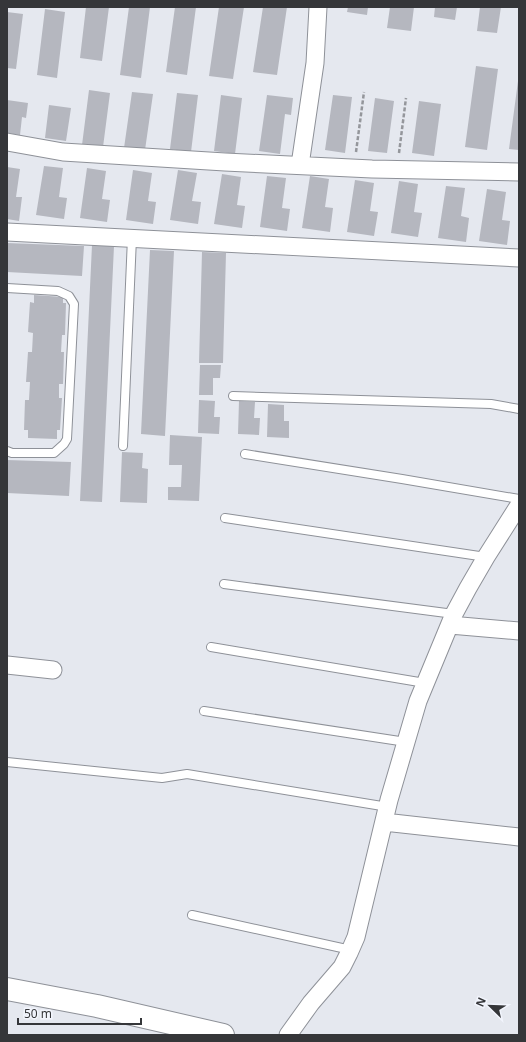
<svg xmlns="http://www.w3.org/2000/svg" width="526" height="1042" font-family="'Noto Sans',sans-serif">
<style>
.building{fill:#b5b7bf}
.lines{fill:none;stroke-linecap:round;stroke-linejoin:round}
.service-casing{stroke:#8e9198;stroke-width:10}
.minor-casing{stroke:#8e9198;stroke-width:19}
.secondary-casing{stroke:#8e9198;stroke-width:24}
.path{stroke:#94969b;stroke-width:2.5;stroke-dasharray:4 2;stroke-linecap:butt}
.service{stroke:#fff;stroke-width:8}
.minor{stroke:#fff;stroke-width:17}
.secondary{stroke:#fff;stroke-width:22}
</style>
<rect width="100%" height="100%" fill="#e5e8ef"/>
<path class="building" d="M86,7H109L102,61L80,58Z
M129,7H150L141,78L120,75Z
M175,7H196L187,75L166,72Z
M219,7H244L233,79L209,76Z
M263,7H287L277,75L253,72Z
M348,7H368L367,15L347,12Z
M390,7H414L411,31L387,28Z
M435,7H457L455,20L434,17Z
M480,7H501L497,33L477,31Z
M45,9L65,12L57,78L37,75Z
M7,12L23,14L16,69L7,68Z
M476,66L498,69L487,150L465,147Z
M518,81H519V150L509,149Z
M89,90L110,93L103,147L82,145Z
M132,92L153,94L145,150L124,148Z
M177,93L198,95L191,152L170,149Z
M221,95L242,98L235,154L214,151Z
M267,95L293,98L291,115L285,114L280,154L259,151Z
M333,95L352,97L345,153L325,150Z
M375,98L394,101L387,153L368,151Z
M7,100L28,103L26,118L22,117L20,135L7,133Z
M419,101L441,104L434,156L412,153Z
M49,105L71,108L66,141L45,138Z
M44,166L63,168L59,197L67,198L64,219L36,215Z
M7,167L20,169L16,197H22L19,221L7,219Z
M87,168L106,171L102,199L110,200L107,222L80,218Z
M133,170L152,173L148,201L156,202L153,224L126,220Z
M178,170L197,173L192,201L201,202L198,224L170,220Z
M222,174L241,177L237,205L245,206L242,228L214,224Z
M267,176L286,178L282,208L290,209L287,231L260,227Z
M310,176L329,179L325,207L333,208L330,232L302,228Z
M355,180L374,183L370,211L378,212L374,236L347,232Z
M399,181L418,184L414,212L422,213L418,237L391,233Z
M446,186L465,188L461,216L469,218L466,242L438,238Z
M487,189L506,192L502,220L510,221L507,245L479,241Z
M7,243L84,246L82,276L7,272Z
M92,245L114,246L102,502L80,501Z
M150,250L174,251L165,436L141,434Z
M202,252L226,253L223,363H199Z
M34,295L63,297V303H66L65,335H62L61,352H64L63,384H59V398H62L60,430H57V439L28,438V430H24L25,400H29L30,382H26L28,352H32L33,333L28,332L30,302L34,303Z
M200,365H221L220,378H213V395H199Z
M199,400L215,401L214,417H220L219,434L198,433Z
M239,401L255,402L254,418H260L259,435L238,434Z
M268,404L284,405V421H289V438L267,437Z
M170,435L202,437L199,501L168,500V487H181L182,465H169Z
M122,452L143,453L142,468L148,469L147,503L120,502Z
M7,460L71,462L69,496L7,493Z"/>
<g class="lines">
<defs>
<path id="service" d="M7,288L58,291L69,296L74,304L67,439L64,444L54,453H12L7,451
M233,396L491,404L519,409
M123,446L132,238
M245,454L402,479L519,499
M225,518L486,557
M224,584L454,614
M211,647L425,683
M204,711L406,742
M7,762L162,778L187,774L388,807
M192,915L351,950"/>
<path id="minor" d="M7,142L63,152L225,162L372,169L519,172
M300,165L315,63L318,7
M7,232L519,258
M450,625L519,631
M7,665L53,670
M384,822L519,837
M288,1035L311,1003L342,967L349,953L356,937L389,800L418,701L454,614L468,588L486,557L519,505"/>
<path id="secondary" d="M7,989L97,1006L223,1035"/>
</defs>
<use href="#service" class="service-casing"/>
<use href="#minor" class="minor-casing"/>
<use href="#secondary" class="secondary-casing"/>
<path class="path" d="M356,152L364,92
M399,153L406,98"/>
<use href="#service" class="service"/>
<use href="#minor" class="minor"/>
<use href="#secondary" class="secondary"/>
</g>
<rect width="526" height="1042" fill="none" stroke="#353639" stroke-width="16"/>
<g transform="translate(490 1006) rotate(293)" stroke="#f2f5fd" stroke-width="3" paint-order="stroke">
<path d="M0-3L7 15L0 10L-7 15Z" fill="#353639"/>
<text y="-6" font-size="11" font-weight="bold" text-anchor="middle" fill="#353639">N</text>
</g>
<path d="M18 1018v6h123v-6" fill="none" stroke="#353639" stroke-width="2"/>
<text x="24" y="1018" font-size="12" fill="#353639" stroke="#f2f5fd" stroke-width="3" paint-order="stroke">50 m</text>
</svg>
